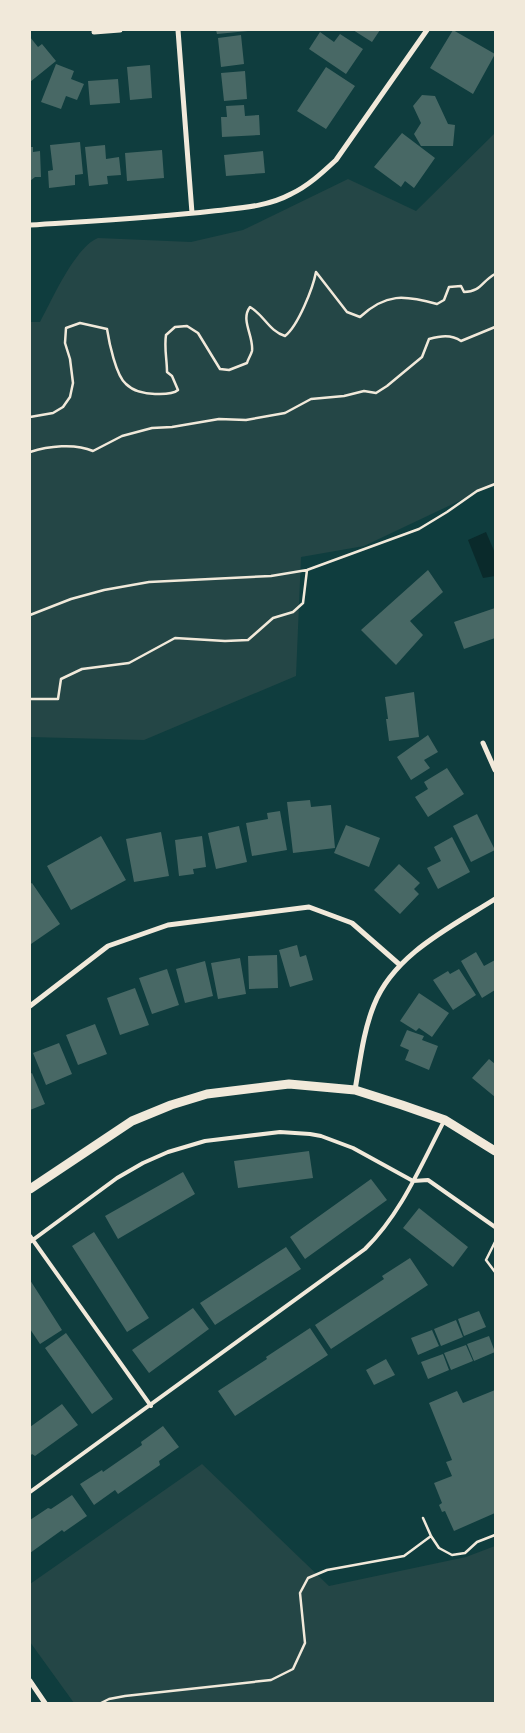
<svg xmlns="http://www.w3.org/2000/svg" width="525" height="1733" font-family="'Public Sans',sans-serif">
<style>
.green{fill:#244646}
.water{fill:#0a2a2b}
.building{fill:#486865}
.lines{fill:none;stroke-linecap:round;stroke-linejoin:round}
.path{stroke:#f1e9da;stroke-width:2.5}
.service{stroke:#f1e9da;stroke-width:4}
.minor{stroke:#f1e9da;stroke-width:5}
.tertiary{stroke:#f1e9da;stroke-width:9}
</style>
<rect width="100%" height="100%" fill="#0f3d3e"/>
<path class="green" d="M495,133V484L364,546L301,557L296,676L144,740L30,737V322H40C52,300 75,247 98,238L191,242L243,230L348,179L416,211Z
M202,1464L329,1586L466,1557L495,1546V1703H74L30,1642V1584Z"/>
<path class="water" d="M486,532L495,553V576L483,578L468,540Z"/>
<path class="building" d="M216,30H248V31L217,34Z
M353,30H380L372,42Z
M453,30L495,54L473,94L430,68Z
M320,32L334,42L340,34L363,49L346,74L309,49Z
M241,35L244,64L221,67L218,38Z
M30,37L38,47L42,44L56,61L30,82Z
M56,64L74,71L71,79L84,84L77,100L66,96L61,109L41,102Z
M150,65L152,98L130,100L127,67Z
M326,67L355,86L326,129L297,111Z
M245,71L247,99L224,101L221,73Z
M118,79L120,103L90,105L88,81Z
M422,95L435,96L448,124L455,125L453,146H421L414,134L421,123L413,106Z
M244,105L245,116L259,115L260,135L222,137L221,117H227L226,106Z
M402,133L435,158L414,188L405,181L401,187L374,167Z
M80,142L83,174L75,175V185L49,188L48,171L53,170L50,145Z
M105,145L106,159L119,157L121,175L107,176L108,184L89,186L85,147Z
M30,147H33V152L40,151L41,177H35L30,181Z
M162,150L164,178L127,181L125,153Z
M263,151L265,173L226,176L224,155Z
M428,570L443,592L410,621L423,635L396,665L361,630Z
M495,608V638L464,649L454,622Z
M414,692L419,737L389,741L386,719H388L385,697Z
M428,735L438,752L424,760L430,768L411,780L397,757Z
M447,768L464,794L428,817L415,797L428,789L424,782Z
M310,800L311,807L331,805L335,848L293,853L287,802Z
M280,811L287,850L252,856L246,823L268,819L267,813Z
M477,814L495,850L471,862L453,826Z
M346,825L380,838L369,867L334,853Z
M239,826L247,862L216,869L208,833Z
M161,832L169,876L134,882L126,839Z
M101,836L126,880L71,910L47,866Z
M202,836L206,867L193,869L194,874L179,876L175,840Z
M452,837L470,872L438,889L427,868L441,861L434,847Z
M399,864L420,883L414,889L419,894L400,914L374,890Z
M32,883L60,924L31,944L30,884Z
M297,945L300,957L306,955L313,980L290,987L279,950Z
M476,952L484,966L495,960V990L482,998L461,961Z
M277,955L278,988L249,989L248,956Z
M240,958L246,994L218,999L211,963Z
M205,961L213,996L185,1003L176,969Z
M167,969L179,1005L152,1014L139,978Z
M459,969L476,995L453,1010L433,980L448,971L450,974Z
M135,988L149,1025L120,1035L107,998Z
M419,993L449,1013L432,1037L419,1028L416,1031L400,1021Z
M95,1024L107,1054L78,1065L66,1035Z
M407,1030L424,1036L422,1040L438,1046L429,1070L405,1060L409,1050L400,1046Z
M59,1043L72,1074L46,1085L33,1053Z
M489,1059L495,1064V1097L472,1078Z
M32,1073L45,1104L30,1110V1074Z
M309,1151L313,1178L238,1188L234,1161Z
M183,1172L195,1194L118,1239L105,1216Z
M371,1179L387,1200L305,1259L290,1237Z
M419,1208L468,1247L453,1267L403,1228Z
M94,1232L149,1318L127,1332L72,1246Z
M286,1247L301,1269L215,1325L200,1303Z
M410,1258L428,1285L331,1349L315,1325L384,1279L382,1276Z
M30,1280L62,1330L40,1344L30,1329Z
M193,1308L209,1329L149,1373L132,1350Z
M479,1311L486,1327L464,1336L458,1319Z
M456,1320L463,1337L441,1346L434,1329Z
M310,1328L328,1355L235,1416L218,1391L267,1359L266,1357Z
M432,1330L439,1346L418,1355L411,1338Z
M66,1333L113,1399L92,1414L45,1348Z
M489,1336L495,1352L474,1361L467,1344Z
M466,1345L473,1361L451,1370L444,1353Z
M443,1354L449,1370L428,1379L421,1362Z
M386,1359L395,1375L374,1385L366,1370Z
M495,1390V1513L454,1531L445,1511L442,1512L439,1505L442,1503L434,1483L452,1476L446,1462L452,1460L429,1403L457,1391L463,1403Z
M62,1404L78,1425L35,1456L32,1454L30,1456V1427Z
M163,1426L179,1447L159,1461L160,1465L118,1494L115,1490L94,1505L80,1484L102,1470L103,1472L142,1445L141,1442Z
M72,1495L87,1516L64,1532L62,1530L30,1553V1520L48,1508L51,1509Z"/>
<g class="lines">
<path class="path" d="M30,417L53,413L63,407L70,397L73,383L70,359L65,343L66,328L80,323L107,329C109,342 116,376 126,384C133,391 145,394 155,394C162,394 172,395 178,390L172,376L167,372C167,359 164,348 166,335L175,327L187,326L198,333L220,369L229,370L247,363C248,359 251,355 252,351C254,336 240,320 250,307C264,315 269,331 285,336C298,326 313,288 316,272L347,312L360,317C386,293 404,295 437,304L444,300L449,287L461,286L464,292C481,292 482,281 495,274
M30,452C48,446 75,443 93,451L122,436L152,428L172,427L219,419L246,420L285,413L311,399L344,396L364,391L376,393L387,386L422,357L429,339C440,336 451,334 461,341L495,327
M30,615L71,599L104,590L149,582L271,576L307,570L419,529L447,512L477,491L495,484
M30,699H58L61,679L82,669L129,663L175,638L225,641L248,640L273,618L293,612L303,603L307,570
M495,1242L486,1260L495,1272
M431,1536L439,1548L452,1555L465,1553L477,1542L495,1535
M101,1703L109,1699L125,1696L271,1680L293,1669L305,1643L300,1593L308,1578L327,1570L404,1556L431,1536L423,1518"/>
<path class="service" d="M30,1236L151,1406
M30,1242L117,1178L143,1163L168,1152L205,1141L280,1132L310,1134L321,1136L353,1148L413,1181L428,1180L495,1227
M30,1492L365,1249C401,1214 421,1165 444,1121"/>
<path class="minor" d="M178,30L192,213
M94,32L120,30
M30,225C91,221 152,218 213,211C239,208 267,207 291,194C308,186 322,173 336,160L427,30
M483,743L495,770
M30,1006L108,946L168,925L309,907L352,923L400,965
M355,1090C360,1062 363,1032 374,1005C394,954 451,927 495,899
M30,1681L45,1703"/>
<path class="tertiary" d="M30,1189L132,1121L171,1105L207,1094L289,1084L355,1090L402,1105L445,1120L495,1151"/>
</g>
<rect width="525" height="1733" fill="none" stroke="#f1e9da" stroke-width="62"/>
</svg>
